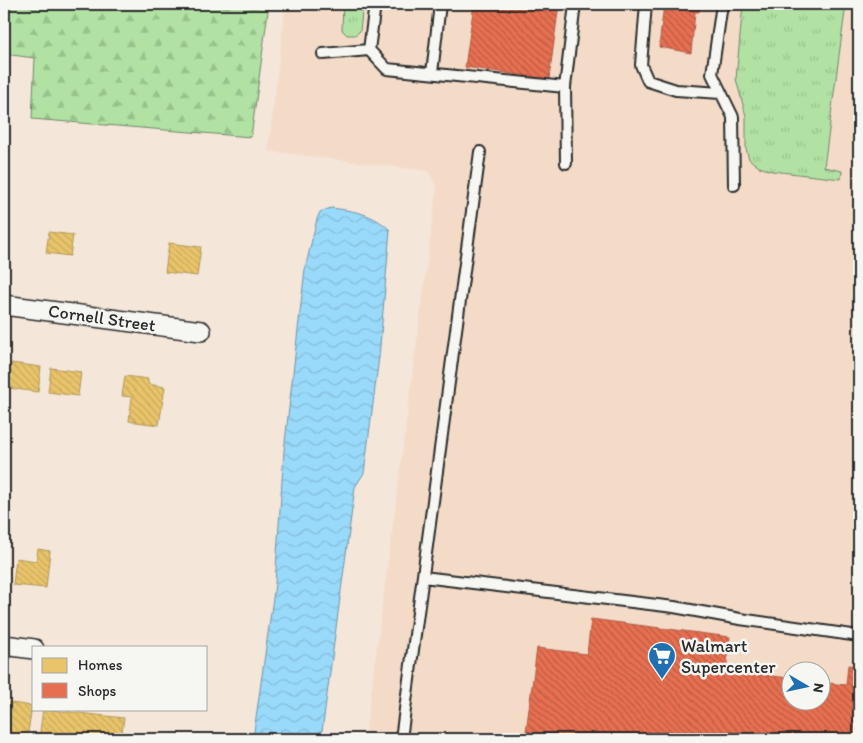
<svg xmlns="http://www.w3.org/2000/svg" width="863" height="743" font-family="Itim,sans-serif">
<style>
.built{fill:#f3dbc8;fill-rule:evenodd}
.grass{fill:url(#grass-tufts);stroke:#6e8667}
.forest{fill:url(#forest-firs);stroke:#6e8667}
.water{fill:url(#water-waves);stroke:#6d94a8}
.homes{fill:url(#homes-back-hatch);stroke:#b09657}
.shops{fill:url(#shops-back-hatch);stroke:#af5b46}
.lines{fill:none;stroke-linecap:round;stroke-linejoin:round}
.service-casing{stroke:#2b2b2b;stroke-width:14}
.minor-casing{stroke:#2b2b2b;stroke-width:22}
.service{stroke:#f6f6f2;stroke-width:10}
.minor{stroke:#f6f6f2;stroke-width:19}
.labels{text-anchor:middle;stroke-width:5;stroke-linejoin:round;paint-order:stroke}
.street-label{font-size:18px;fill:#2b2b2b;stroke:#f6f6f2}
.poi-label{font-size:18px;fill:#2b2b2b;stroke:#f6f6f2;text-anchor:start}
</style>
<defs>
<pattern id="grass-tufts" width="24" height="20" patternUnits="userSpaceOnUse" patternTransform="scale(1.25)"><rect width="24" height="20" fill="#b1e2a3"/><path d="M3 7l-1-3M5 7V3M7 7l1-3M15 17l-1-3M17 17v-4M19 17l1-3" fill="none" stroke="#98c28c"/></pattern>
<pattern id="forest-firs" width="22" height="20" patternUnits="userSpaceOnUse" patternTransform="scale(1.25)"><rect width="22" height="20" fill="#b1e2a3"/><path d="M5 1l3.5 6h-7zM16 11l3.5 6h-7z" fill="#98c28c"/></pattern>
<pattern id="water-waves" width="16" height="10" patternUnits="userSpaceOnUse" patternTransform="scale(1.25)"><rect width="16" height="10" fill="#99dafb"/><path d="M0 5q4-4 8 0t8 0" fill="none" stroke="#84bbd7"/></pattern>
<pattern id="homes-back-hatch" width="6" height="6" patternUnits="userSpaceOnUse" patternTransform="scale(1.25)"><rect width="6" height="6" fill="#e9c46a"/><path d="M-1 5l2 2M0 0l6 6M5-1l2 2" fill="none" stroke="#c8a95c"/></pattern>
<pattern id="shops-back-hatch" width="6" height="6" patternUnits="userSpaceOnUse" patternTransform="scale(1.25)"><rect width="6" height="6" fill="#e76f51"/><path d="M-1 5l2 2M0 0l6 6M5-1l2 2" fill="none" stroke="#bb5b43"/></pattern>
</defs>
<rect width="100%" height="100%" fill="#f4e6d9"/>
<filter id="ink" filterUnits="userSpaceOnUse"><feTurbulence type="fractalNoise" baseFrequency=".02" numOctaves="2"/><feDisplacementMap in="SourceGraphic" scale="10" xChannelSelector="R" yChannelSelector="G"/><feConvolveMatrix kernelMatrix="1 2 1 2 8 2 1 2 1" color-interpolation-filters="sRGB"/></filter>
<g filter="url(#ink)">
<path class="built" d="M286,4H859V739H365L437,187L428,171L268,151ZM790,670H820V700H790Z"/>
<path class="grass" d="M343,4H363L360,31L355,35H347L342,30Z
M743,4H846L824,167L842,171L841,179L772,171L759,167L749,159L746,149V116L736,79Z"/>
<path class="forest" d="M4,4H269L251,137L32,119L35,58L4,54Z"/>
<path class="water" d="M331,208C354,211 372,213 390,230L379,357L364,473L355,487L321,739H253L275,584L284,451L305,269L317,219L320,212Z"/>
<path class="homes" d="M49,232L73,235L70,256L46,253Z
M169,243L201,247L197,276L165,272Z
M11,363L41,367L38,392L8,388Z
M51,368L81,372L78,396L48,392Z
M125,376L148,379V384L165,387L159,425L129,421L132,397L122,396Z
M38,549L50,551L46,588L13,585L16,558L36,561Z
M4,702L32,706L27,739H4Z
M43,709L124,718L121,739L67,737V739H39Z"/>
<path class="shops" d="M474,4H559L549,79L465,67Z
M664,4H700L699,12H695L691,53L659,47Z
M591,619L730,637L726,671L790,678V700H820V682L846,685L848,665L859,666V739H525L537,648L587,654Z"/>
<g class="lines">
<defs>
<path id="service" d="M646,4L641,65L648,81L676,90L721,93
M722,4L712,74L733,117L734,185
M369,50L387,69L565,87
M323,54L369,50L375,4
M432,73L440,4
M566,163L565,87L575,4
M423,577L674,607L740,619L859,636
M401,739L480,152"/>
<path id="minor" d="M4,305L201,331
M4,645L34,649"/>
</defs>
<use href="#service" class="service-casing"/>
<use href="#minor" class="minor-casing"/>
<use href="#service" class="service"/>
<use href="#minor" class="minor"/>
</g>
</g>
<defs>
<symbol id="supermarket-pin" viewBox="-11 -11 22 30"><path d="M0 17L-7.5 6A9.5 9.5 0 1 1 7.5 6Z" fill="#1f6fb2" stroke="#f6f6f2"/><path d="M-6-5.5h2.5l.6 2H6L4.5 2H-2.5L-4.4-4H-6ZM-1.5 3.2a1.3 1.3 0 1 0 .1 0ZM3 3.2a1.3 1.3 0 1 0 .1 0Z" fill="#fff"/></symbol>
</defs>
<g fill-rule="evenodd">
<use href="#supermarket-pin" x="646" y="640" width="32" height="43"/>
</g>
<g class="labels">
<g class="street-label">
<text transform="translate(102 318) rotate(8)" y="6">Cornell Street</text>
</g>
<g class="poi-label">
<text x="681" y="652">Walmart<tspan x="681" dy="21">Supercenter</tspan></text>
</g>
</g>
<rect width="863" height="743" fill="none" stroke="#f6f6f2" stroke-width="20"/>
<rect x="10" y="10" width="843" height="723" fill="none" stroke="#2b2b2b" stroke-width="2" filter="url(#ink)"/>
<rect x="32" y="646" width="175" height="65" fill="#f6f6f2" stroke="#a5a5a2"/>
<rect x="42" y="658" width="25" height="15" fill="#e9c46a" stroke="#a5a5a2"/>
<text x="78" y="670" font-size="15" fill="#2b2b2b">Homes</text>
<rect x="42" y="683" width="25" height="15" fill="#e76f51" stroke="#a5a5a2"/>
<text x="78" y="696" font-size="15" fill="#2b2b2b">Shops</text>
<g transform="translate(806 686) rotate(99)"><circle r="24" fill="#f6f6f2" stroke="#a5a5a2"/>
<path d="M0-4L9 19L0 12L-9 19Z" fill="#1f6fb2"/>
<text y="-8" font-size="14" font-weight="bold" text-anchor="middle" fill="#2b2b2b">N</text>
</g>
</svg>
